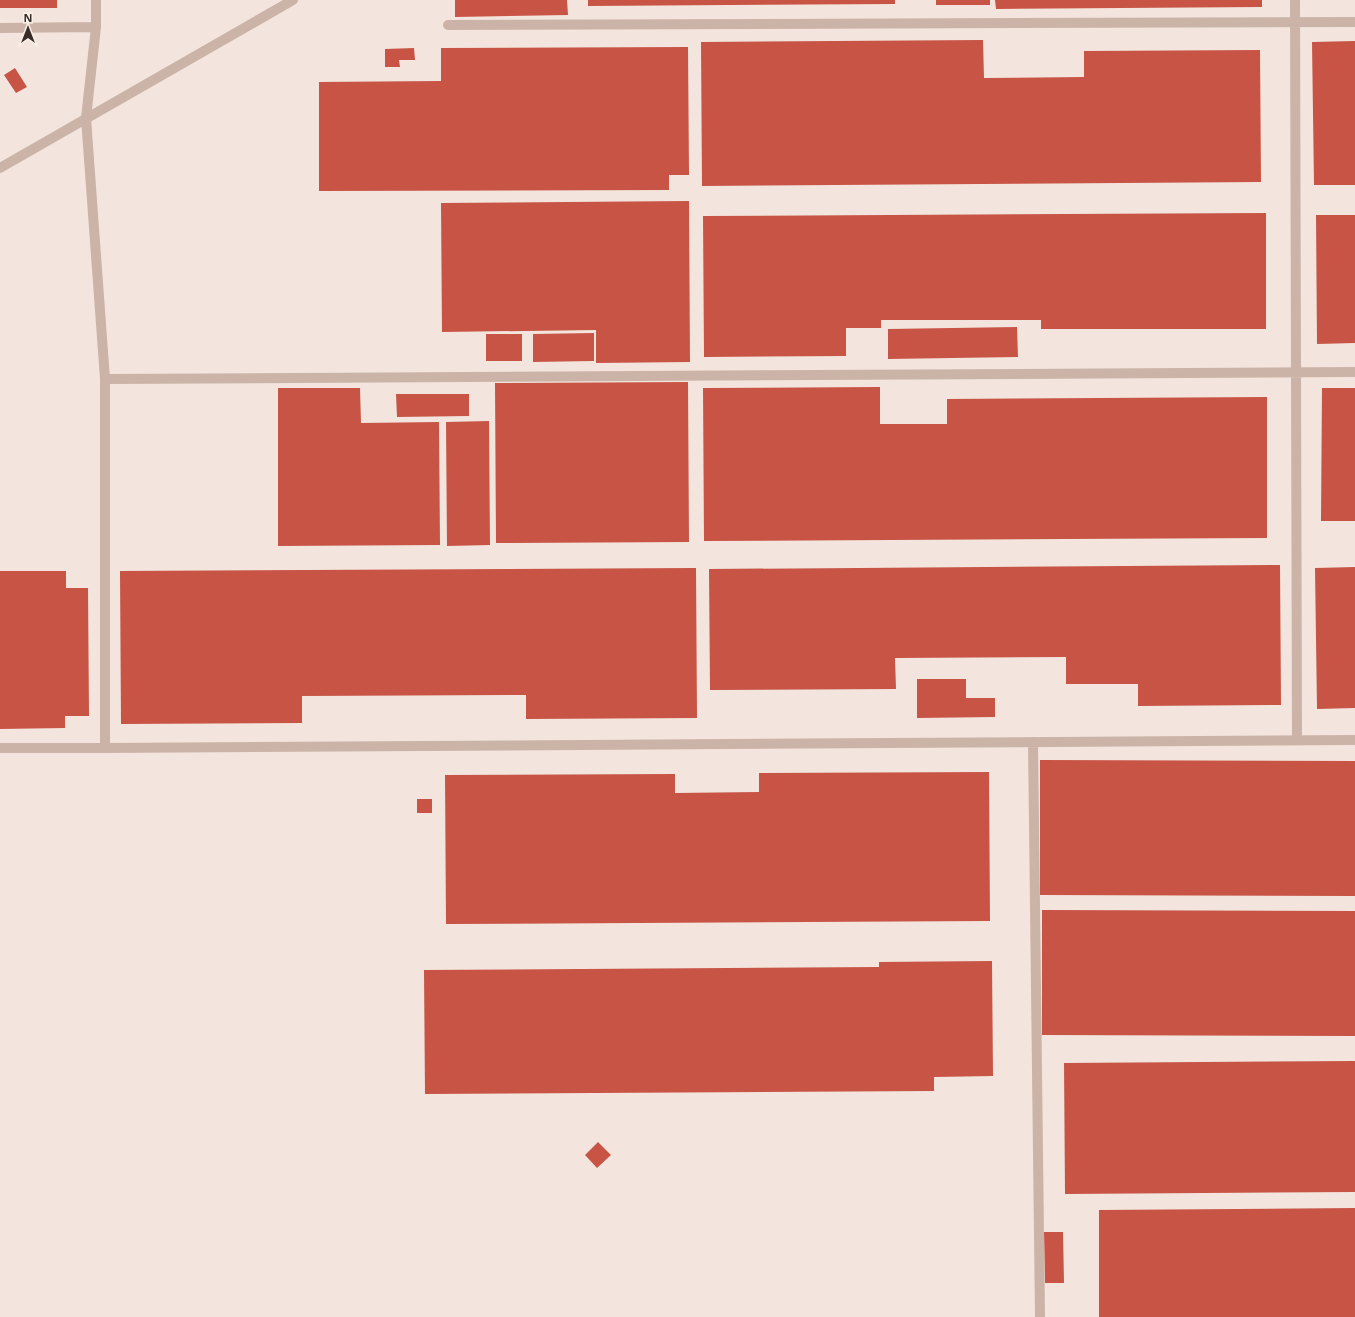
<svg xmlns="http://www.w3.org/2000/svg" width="1355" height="1317" font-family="'Noto Sans',sans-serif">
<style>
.building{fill:#c85445}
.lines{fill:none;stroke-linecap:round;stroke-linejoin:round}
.lane{stroke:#cbb3a8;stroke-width:10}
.street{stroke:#cbb3a8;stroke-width:10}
</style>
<rect width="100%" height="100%" fill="#f3e5dd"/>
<path class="building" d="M0,0H57V8H0Z
M455,0H567L568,15L455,17Z
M588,0H895V4L588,6Z
M936,0H990V5H936Z
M995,0H1262V7L996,9Z
M983,40L984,78L1084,77V51L1260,50L1261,182L702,186L701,42Z
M1355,41V185H1314L1312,42Z
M688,47L689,175H669V190L319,191V82L441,81V48Z
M414,48L415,60H399L400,67H385V49Z
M15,68L27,87L16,93L4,75Z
M689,201L690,362L596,363V330L442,332L441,203Z
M1266,213V329H1041V320H881V328H846V356L704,357L703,216Z
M1316,215H1355V343L1317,344Z
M1017,327L1018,357L888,359V329Z
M594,333V361L533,362V334Z
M486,334H522V361H486Z
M688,382L689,542L496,543L495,383Z
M880,387V424H947V399L1267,397V538L704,541L703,388Z
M278,388H360L361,423L439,422L440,545L278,546Z
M1322,388H1355V521H1321Z
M396,394H469V416L397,417Z
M489,421L490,545L447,546L446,422Z
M1280,565L1281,705L1138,706V684H1066V657L895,658L896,689L710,690L709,569Z
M1355,567V708L1317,709L1315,568Z
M696,568L697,718L526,719V695L302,696V723L121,724L120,571Z
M0,571H66V588H88L89,716H65V728L0,729Z
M917,679H966V698H995V717L917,718Z
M1040,760L1355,761V896L1040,895Z
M989,772L990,921L446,924L445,775L675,774V793L759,792V773Z
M417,799H432V813H417Z
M1042,910L1355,911V1036L1042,1035Z
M992,961L993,1076L934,1077V1091L425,1094L424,970L879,967V962Z
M1355,1061V1192L1065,1194L1064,1063Z
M598,1142L611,1155L597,1168L585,1155Z
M1355,1208V1317H1099V1210Z
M1044,1232H1063L1064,1283H1045Z"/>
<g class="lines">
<path class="lane" d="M96,0V27L86,118L105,379V748
M1295,0L1297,740
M448,25L1355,22
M0,28L96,27
M105,379L1355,372
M1033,742L1040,1317
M0,748H105L1355,740"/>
<path class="street" d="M0,168L293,0"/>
</g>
<g transform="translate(28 28)" stroke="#faf0e9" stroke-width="3" paint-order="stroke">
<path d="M0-3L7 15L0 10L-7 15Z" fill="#382b28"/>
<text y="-6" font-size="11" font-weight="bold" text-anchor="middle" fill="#382b28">N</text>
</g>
</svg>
